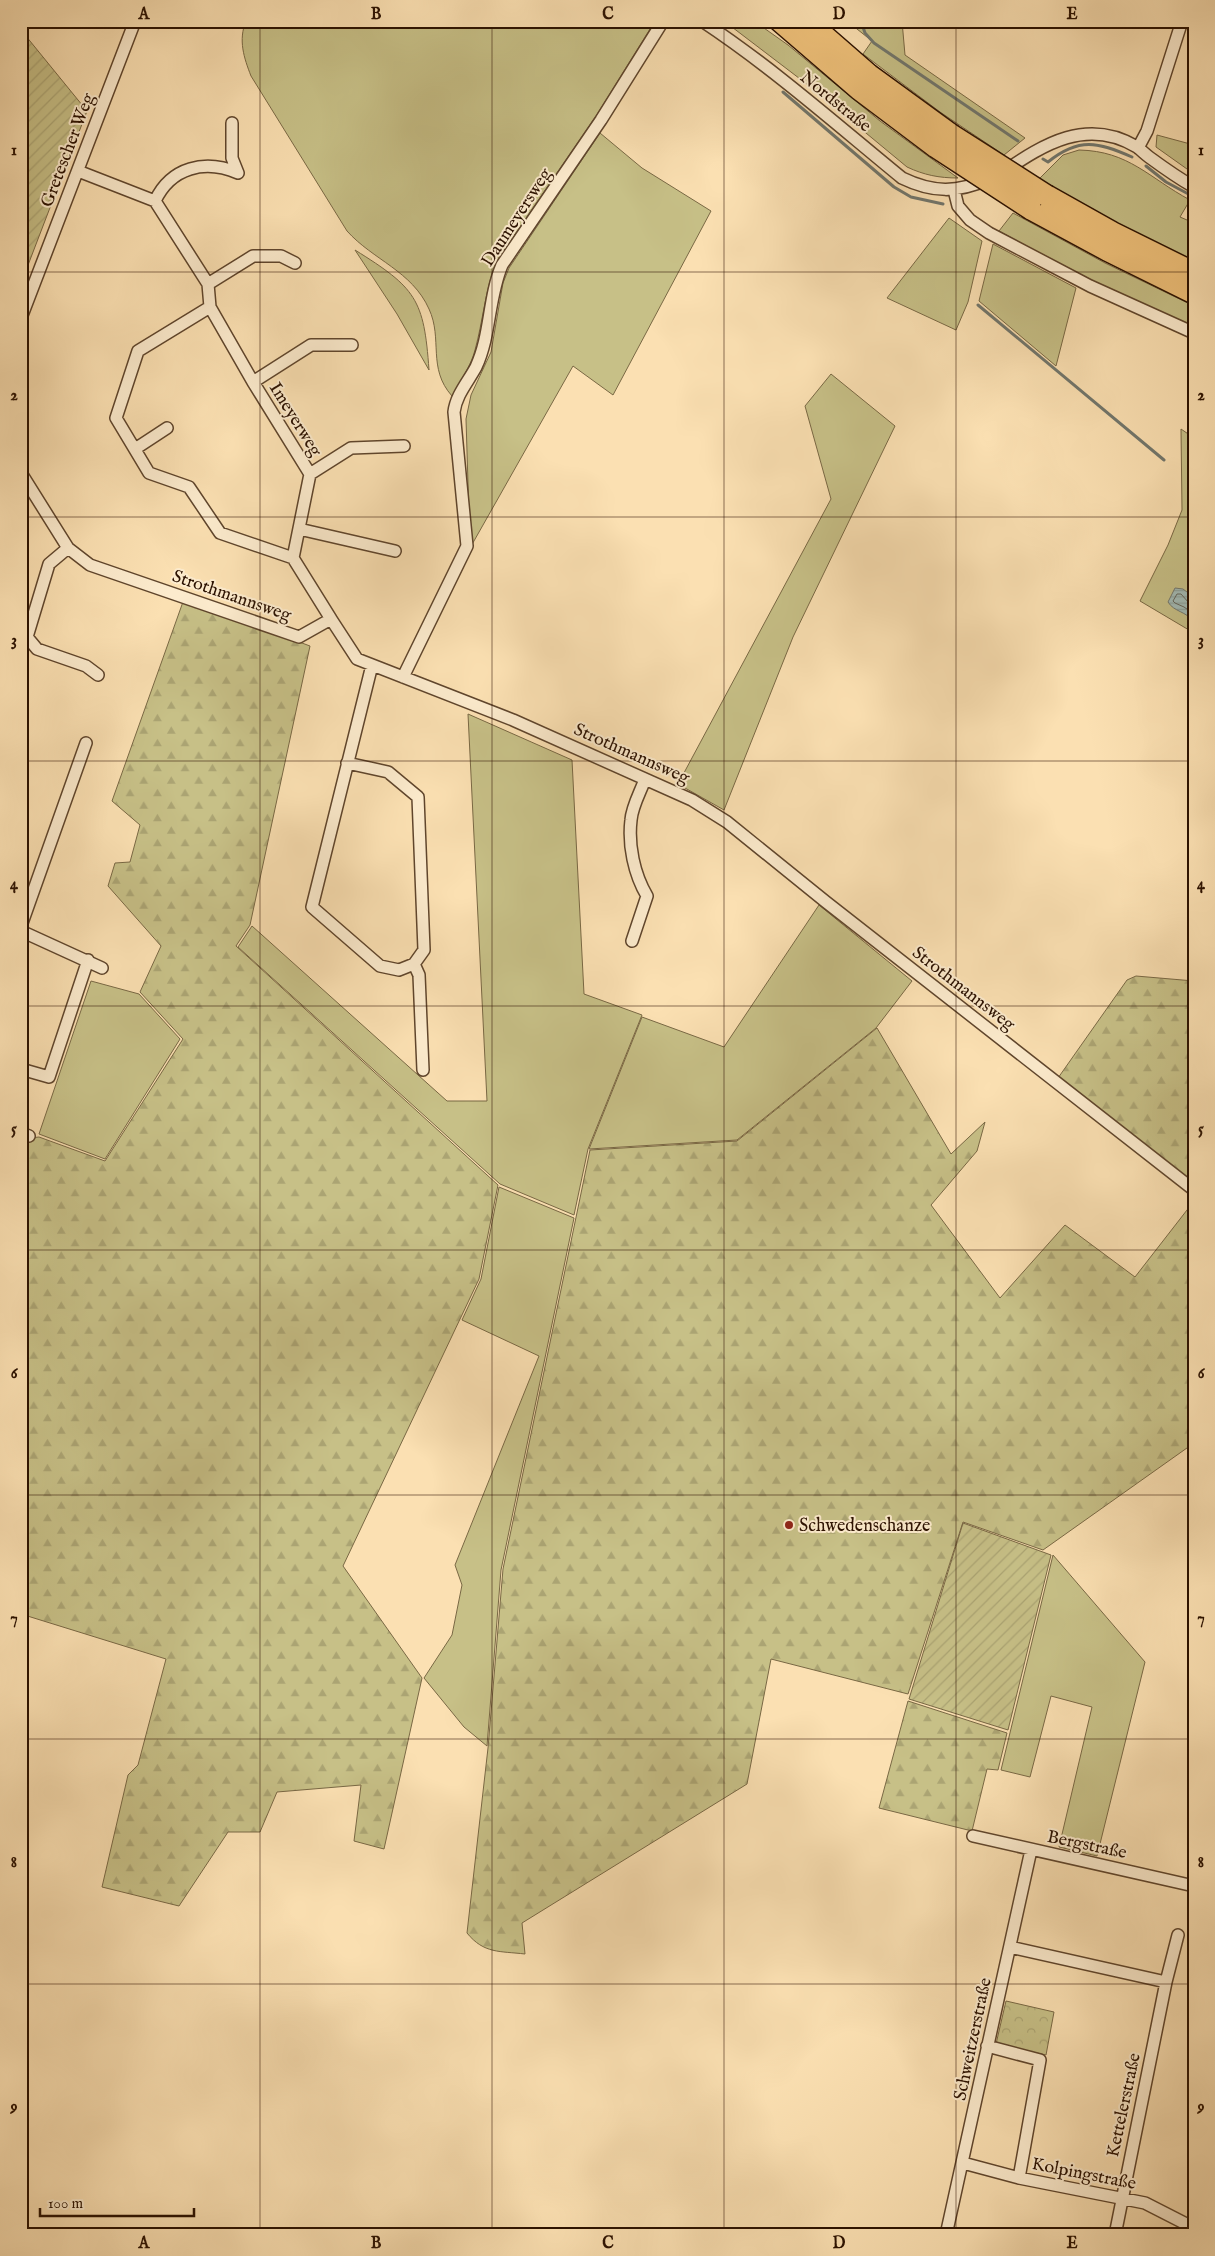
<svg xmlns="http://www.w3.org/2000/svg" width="1215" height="2256" font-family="'IM FELL English',serif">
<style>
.grass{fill:#c7c087;stroke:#796844}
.forest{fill:url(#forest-firs);stroke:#796844}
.park{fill:url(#park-crowns);stroke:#796844}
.garden{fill:url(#garden-furrows);stroke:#796844}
.water{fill:url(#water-rules);stroke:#72776d}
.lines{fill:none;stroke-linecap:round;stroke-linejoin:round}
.shore{stroke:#66665b;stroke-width:1}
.stream{stroke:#72776d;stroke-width:3}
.street-casing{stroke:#5f452c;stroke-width:14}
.highway-casing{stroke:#2b1100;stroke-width:24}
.street{stroke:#fcebcd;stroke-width:11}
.highway{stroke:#eec079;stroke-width:21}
.highway-bridge-casing{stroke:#2b1100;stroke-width:24;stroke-linecap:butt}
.highway-bridge{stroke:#eec079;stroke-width:21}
.grid{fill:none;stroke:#2b1100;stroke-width:1;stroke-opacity:0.55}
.poi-dot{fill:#8f2418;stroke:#fcebcd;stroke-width:2}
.labels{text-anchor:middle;stroke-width:4;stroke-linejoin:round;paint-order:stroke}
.street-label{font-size:18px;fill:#2b1100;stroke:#fcebcd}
.poi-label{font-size:18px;fill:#2b1100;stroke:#fcebcd;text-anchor:start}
.neatline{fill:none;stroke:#2b1100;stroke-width:2}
.grid-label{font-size:16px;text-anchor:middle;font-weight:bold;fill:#2b1100}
</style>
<defs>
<pattern id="forest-firs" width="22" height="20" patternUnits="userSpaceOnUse" patternTransform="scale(1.25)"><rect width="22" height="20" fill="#c7c087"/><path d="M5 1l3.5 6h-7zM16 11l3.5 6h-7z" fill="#aba473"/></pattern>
<pattern id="park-crowns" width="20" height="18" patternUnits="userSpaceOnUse" patternTransform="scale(1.25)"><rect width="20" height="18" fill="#c7c087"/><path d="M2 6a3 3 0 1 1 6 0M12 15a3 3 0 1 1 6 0" fill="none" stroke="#aba473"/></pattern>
<pattern id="garden-furrows" width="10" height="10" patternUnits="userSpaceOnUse" patternTransform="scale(1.25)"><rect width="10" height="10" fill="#c7c087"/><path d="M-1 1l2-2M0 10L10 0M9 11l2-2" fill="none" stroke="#aba473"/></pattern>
<pattern id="water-rules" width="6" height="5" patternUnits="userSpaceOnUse" patternTransform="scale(1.25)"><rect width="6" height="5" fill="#a2bbb6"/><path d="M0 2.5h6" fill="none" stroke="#8ca09b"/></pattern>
</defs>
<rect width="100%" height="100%" fill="#fbe0b2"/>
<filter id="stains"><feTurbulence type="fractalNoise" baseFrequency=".004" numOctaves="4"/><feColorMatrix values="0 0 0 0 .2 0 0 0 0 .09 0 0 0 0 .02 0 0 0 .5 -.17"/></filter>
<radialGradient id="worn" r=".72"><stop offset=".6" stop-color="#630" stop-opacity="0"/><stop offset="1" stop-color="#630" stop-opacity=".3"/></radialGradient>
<path class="grass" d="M246,21H655L596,116L496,262C485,291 483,321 475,350C471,366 460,381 452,396C427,368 443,339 429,309C412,271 373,260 347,231L251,76C244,58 238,40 246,21Z
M724,21H754L788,45L880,121L958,178C939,178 924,175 907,167L808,85Z
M847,21H902L905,55L1025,138L1004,155L940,112L863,54L872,41Z
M600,133L642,168L711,211L613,395L573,366L470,548L466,419L471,395L491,352L503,283L509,268Z
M1157,135L1194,145V174L1156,147Z
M1079,150C1129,151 1149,178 1190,200L1180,217L1194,223V261L1109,220L1039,179L1063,155Z
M1013,213L1105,263L1194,306V328L1092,282L999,231Z
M949,218L982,241L968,302L956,330L887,298Z
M993,244L1076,288L1056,366L979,301Z
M355,250C416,288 424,299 429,370L397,314Z
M831,374L895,426L793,637L724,810L678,784L831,499L805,406Z
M1181,429L1194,438V633L1140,601L1168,545L1182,510Z
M468,714L572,760L584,994L642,1015L588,1149L574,1215L500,1184L238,947L252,926L447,1101H487Z
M819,905L912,981L876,1028L737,1140L589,1149L642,1017L724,1047Z
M91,981L139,994L180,1039L105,1159L39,1134Z
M499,1187L574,1218L501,1570L487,1746L464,1727L424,1678L452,1635L462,1585L455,1565L539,1356L462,1320L481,1279Z
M1053,1555L1145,1662L1097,1856L1059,1847L1092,1707L1051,1696L1030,1777L1001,1770Z"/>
<path class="forest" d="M184,599L310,646L250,925L236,946L498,1185L479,1279L343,1566L422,1678L384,1849L354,1841L361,1785L277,1792L260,1832H228L179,1906L102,1887L128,1775L138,1765L166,1659L21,1614V1139L39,1137L105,1161L183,1039L140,992L161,946L108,886L115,863L130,862L140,825L112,801Z
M1136,976L1194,981V1183L1058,1078L1127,980Z
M877,1028L951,1154L985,1122L977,1151L931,1205L1000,1298L1065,1225L1135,1277L1194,1201V1443L1043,1550L963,1522L908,1694L771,1659L747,1784L522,1923L525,1954C500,1951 484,1954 467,1933L488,1748L503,1569L590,1150L737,1141Z
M908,1701L1007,1733L998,1770L987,1769L972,1831L879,1808Z"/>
<path class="park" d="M1006,2001L1054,2012L1046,2055L996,2044Z"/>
<path class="garden" d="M21,30L87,111L25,273L21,272Z
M963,1523L1051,1555L1008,1730L909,1699Z"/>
<path class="water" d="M1175,588L1183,589L1191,595L1194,622C1186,611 1174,612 1168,602Z"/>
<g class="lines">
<path class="shore" d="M1194,604L1189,603L1181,594H1177L1173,601L1175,603L1184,607L1194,614"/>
<path class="stream" d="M862,24L865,33L874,43L1018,141
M783,92L894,187L911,197L943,204
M1043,159L1048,162C1079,137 1098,142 1132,157
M1146,166L1166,182L1194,197
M978,305L1164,460"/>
<defs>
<path id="street" d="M702,21C773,68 836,124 902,178C933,193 957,193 989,179
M232,123V158L238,173
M1138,148L1147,131L1182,21
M78,171L155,201L208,284L210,307L253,382L310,474L293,558L331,619
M1003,172C1044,144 1087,117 1137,147C1141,150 1145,154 1149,157C1164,168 1178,178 1194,187
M954,190L958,206L970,220L989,233L1090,286L1194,333
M155,201C171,167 205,159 238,173
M208,284L253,256H281L295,263
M210,307L138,351L116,418L149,473L189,487L220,533L293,558
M21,318L135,21
M253,382L311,345H352
M135,449L167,428
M21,473L68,548L90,565L299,637L331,619L357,659L513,720L692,800L727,822L826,902L1194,1190
M310,474L351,448L404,446
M299,529L395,551
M68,548L49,564L27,637L37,649L86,666L98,675
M403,677L467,546L454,412C456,395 468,382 476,367C491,335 488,298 502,265L601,120L663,21
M347,763L388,772L418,797L424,950L414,964L399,970L380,966L312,907L372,665
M21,926L86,743
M21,931L102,968
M632,941L647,896C634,874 628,845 631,820C632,806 641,791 645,779
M414,964L419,975L423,1070
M21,1069L49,1077L88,960
M21,1133L29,1136
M973,1836L1194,1886
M1010,1947L1166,1982
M987,2046L1040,2060L1019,2178
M963,2163L1019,2178L1145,2203L1194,2228
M946,2235L1031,1850
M1115,2235L1166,1982L1178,1935"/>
<path id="highway" d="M780,21L859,89L936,147
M807,21L869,75L950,134
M1047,196L1113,233L1194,273
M1031,209L1107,250L1194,293"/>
</defs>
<use href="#street" class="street-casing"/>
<use href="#highway" class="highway-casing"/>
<use href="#street" class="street"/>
<use href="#highway" class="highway"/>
<defs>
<path id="highway-bridge" d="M950,134L1047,196
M936,147L1031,209"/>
</defs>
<use href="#highway-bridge" class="highway-bridge-casing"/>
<use href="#highway-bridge" class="highway-bridge"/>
</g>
<path class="grid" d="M260,21V2235M492,21V2235M724,21V2235M956,21V2235M21,272H1194M21,517H1194M21,761H1194M21,1006H1194M21,1250H1194M21,1495H1194M21,1739H1194M21,1984H1194"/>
<circle class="poi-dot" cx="789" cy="1525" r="5"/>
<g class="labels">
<g class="street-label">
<text transform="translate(836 101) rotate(39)" y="6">Nordstraße</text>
<text transform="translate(67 150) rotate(-69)" y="6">Gretescher Weg</text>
<text transform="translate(516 217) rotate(-57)" y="6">Daumeyersweg</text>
<text transform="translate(296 419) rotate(58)" y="6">Imeyerweg</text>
<text transform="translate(232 595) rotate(19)" y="6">Strothmannsweg</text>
<text transform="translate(632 753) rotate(24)" y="6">Strothmannsweg</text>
<text transform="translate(964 988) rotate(38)" y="6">Strothmannsweg</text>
<text transform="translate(1087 1844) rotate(12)" y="6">Bergstraße</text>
<text transform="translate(972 2039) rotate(-78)" y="6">Schweitzerstraße</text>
<text transform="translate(1123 2105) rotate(-78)" y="6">Kettelerstraße</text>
<text transform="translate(1084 2173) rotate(11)" y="6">Kolpingstraße</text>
</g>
<g class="poi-label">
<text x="799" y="1531">Schwedenschanze</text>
</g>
</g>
<rect width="1215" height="2256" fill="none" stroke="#fbe0b2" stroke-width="55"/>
<path d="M40 2208v8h154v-8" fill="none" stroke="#2b1100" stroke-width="2.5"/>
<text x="48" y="2208" font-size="15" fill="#2b1100" stroke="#fcebcd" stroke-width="4" paint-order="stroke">100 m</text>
<rect x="28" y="28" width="1160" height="2200" class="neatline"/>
<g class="grid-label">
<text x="144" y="19">A</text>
<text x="376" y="19">B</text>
<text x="608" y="19">C</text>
<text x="839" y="19">D</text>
<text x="1072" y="19">E</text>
<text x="14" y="155">1</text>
<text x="1201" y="155">1</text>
<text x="14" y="400">2</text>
<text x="1201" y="400">2</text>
<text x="14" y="645">3</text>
<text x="1201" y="645">3</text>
<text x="14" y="889">4</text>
<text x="1201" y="889">4</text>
<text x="14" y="1134">5</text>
<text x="1201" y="1134">5</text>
<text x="14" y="1378">6</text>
<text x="1201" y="1378">6</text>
<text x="14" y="1623">7</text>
<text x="1201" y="1623">7</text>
<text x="14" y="1867">8</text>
<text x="1201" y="1867">8</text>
<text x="14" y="2112">9</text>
<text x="1201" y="2112">9</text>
<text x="144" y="2248">A</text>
<text x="376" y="2248">B</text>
<text x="608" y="2248">C</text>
<text x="839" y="2248">D</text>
<text x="1072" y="2248">E</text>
</g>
<rect width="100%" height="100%" filter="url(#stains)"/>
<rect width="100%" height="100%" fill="url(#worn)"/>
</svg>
